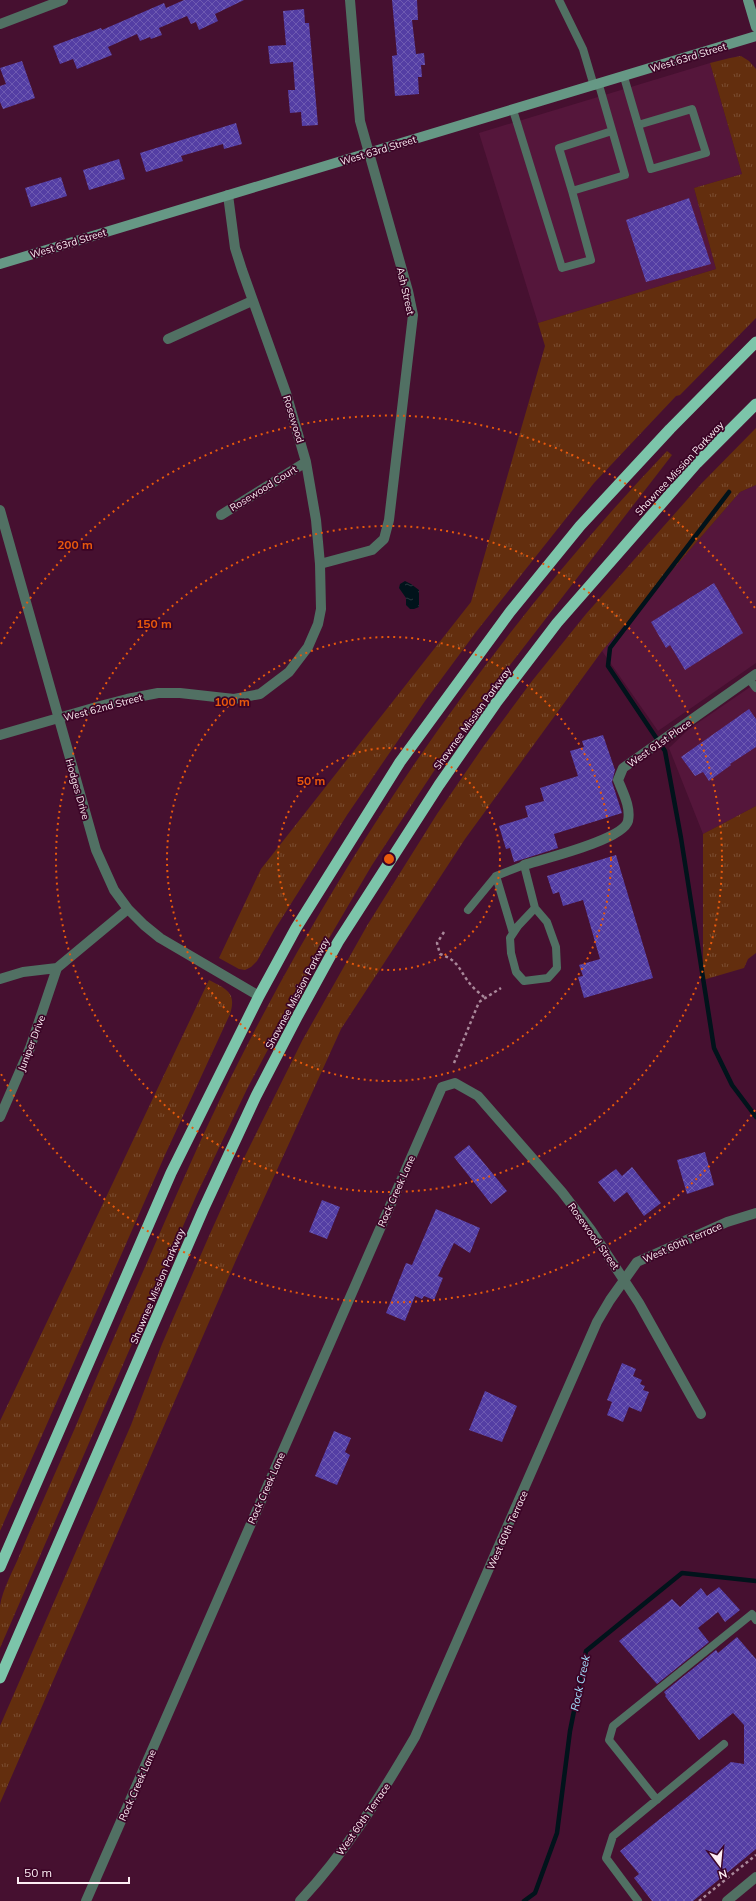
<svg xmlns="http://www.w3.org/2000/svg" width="756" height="1901" font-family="Mulish,sans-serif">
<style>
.built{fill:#55163b}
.grass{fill:url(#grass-tufts)}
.water{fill:url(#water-ripples)}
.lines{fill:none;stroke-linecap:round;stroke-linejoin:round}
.stream{stroke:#01131b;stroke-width:4.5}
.building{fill:url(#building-cross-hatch)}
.path{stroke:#a9889a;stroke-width:2.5;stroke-dasharray:3 3;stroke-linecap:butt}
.service{stroke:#517063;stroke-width:8}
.minor{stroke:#517063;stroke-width:10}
.secondary{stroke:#669885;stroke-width:10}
.trunk{stroke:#7cc5aa;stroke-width:11}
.ring{fill:none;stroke:#e8590c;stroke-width:2;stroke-dasharray:2 4}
.labels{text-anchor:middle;stroke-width:3.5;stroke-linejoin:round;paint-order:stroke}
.street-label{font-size:10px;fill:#fcedf3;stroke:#3b0426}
.water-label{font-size:11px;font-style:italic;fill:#a3e1fe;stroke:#3b0426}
.centre{fill:#e8590c;stroke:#3b0426;stroke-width:2}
.ring-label{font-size:12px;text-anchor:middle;font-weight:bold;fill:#e8590c;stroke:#3b0426;stroke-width:3.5;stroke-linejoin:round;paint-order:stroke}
</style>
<defs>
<pattern id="grass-tufts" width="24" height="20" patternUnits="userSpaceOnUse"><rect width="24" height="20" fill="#632e0e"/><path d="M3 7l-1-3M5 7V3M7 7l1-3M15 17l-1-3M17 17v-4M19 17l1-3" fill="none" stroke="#7a4d32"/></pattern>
<pattern id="water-ripples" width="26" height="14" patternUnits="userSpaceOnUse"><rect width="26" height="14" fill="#01131b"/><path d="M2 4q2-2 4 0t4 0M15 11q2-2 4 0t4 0" fill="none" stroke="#27363d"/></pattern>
<pattern id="building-cross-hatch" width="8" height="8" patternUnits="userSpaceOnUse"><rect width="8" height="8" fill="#543ea4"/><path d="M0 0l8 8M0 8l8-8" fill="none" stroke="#6e5ab1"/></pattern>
</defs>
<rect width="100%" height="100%" fill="#461030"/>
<path class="built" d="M710,63L742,174L694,188L716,269L538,323L479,133Z
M756,485V663L658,731L602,651L740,492Z
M756,683V806L703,834L669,748L689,729Z"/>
<path class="grass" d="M741,56L749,61L756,69V318L680,395L676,396L594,483L476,632L425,701L347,815L275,929L257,961L251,967L245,970L239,969L219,958L261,869L471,602L545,346L538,323L716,269L694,188L742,174L710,63L730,58Z
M756,428V485L740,492L602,651L465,839L341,1029L236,1260L0,1803V1726L131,1425L162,1344L209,1236L244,1158L302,1041L368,924L437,814L483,747L532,681L586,614L701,484Z
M667,451L672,455L510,665L461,730L372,865L308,974L247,1089L197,1194L0,1648C0,1634 0,1619 0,1606C2,1590 14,1569 20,1554C42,1501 67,1448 89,1395C112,1341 136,1288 159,1235C182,1182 205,1129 231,1077C345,848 491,636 667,451Z
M756,806V953L748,959L744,968L703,980V834Z
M209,980C226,989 237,992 230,1014L165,1155L0,1531V1421Z"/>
<path class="water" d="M405,581L411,584L419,590V607L414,609H410L406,605V598L399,588L400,584Z"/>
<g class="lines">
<path class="stream" d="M729,492L610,648L608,666L665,751L681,838L714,1048L732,1085L756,1117
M524,1901L535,1893L557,1833L570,1731L586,1651L682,1573L756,1581"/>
</g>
<path class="building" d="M184,0H244L215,14L218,21L199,30L196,22L191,24L187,16L159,28L162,35L151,39L150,37L140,41L137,34L108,47L112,55L77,69L73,59L60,64L53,46L101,28L102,30L164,3L166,8Z
M392,0H417L418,20H412L416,54L424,53L425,65H421L422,77H418L419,94L395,96L392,56L397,55Z
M304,9L305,23H309L318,125L302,126L301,112L290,113L288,90H295L293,62L270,64L268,46L286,45L283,11Z
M22,61L35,98L3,109L0,102V86L6,84L0,68Z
M236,123L242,144L224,149L223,144L181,156L183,161L146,172L140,153Z
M119,159L125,179L89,190L83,170Z
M61,177L67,196L31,207L25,188Z
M689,198L711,264L646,282L626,220Z
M714,583L743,633L685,670L670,645L666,648L651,622Z
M749,709L756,719V747L730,764L731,765L709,781L703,772L695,776L681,757Z
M603,735L615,770L612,782L622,813L554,834L558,848L514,862L510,848L506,849L499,826L528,817L525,806L544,801L540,788L578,776L570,751L584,747L582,741Z
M616,855L653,978L584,998L578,977L583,976L579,965L600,959L583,900L563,906L559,892L553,894L547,876Z
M469,1145L507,1191L491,1204L454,1157Z
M705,1152L714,1185L687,1194L677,1160Z
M632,1167L661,1203L644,1216L627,1192L614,1202L598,1182L616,1169L622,1176Z
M322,1200L340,1207L327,1239L309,1232Z
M436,1209L480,1228L470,1253L454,1243L438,1276L443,1278L434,1300L424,1296L422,1299L415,1296L405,1321L386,1313L406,1263L412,1265Z
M622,1363L636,1369L633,1376L642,1380L640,1384L645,1386L643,1390L649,1392L641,1412L629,1407L623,1422L607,1415L612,1402L607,1400Z
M485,1391L517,1406L502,1442L469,1430Z
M334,1431L351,1438L345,1452L350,1455L337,1485L315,1476Z
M719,1587L740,1610L725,1622L718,1612L698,1628L709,1642L657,1684L619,1641L672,1599L680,1607L701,1588L707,1596Z
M737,1637L756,1659V1849L693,1901H652L634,1878L639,1874L620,1851L731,1762L744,1764V1725L733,1713L699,1740L665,1696L666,1695L664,1692L716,1650L718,1653Z"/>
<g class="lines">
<path class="path" d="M444,932L437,943L440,954C460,961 459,971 471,985C475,990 481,994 485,998
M454,1063L479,1002L501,988
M699,1901L756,1855"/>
<path class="service" d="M559,0L583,49L594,86
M624,77L651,169L706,153L692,109L638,125
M599,85L625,175L572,191L559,148L612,131
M513,110L562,268L591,260L572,191
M749,679L756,688
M496,876L513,933
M468,910L496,876L524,865L535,908L547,922L556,947L557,968L548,978L524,981L516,972L511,953L510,938L518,926L535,908
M657,1800L609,1740L613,1726L752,1614L756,1620
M638,1901L606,1858L613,1836L724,1744"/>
<path class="minor" d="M0,24L63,0
M168,339L252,301
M0,510L96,850L114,890L128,909L144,925L160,938L259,996
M221,515L306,462
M320,564L372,550L384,539L389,520L413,315L408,291L360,121L350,0
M0,735L100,706L127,699L158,693H180L234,699L260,694L289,672L308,647L318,624L321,609L320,564L316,520L306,462L286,393L242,270L235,248L228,195
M524,865C543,859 623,840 628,821C631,807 623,793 618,780L623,768L756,674
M0,979L23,972L57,968L128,909
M0,1117L30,1048L57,968
M86,1901L442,1087L455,1083L478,1096L562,1192L591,1230L639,1303L701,1414
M300,1901C346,1852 381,1795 415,1737L597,1322L610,1300L637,1262L727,1222L756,1213
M727,1901L756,1877"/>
<path class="secondary" d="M748,0L756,27
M0,264L756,36"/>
<path class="trunk" d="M0,1567L171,1173L259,996L296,928L400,762L510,612L580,526L670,429L756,342
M0,1678L203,1210L256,1096L297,1017L338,942L439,785L496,703L557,623L697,463L756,404"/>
</g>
<g class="ring">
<circle cx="389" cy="859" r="111"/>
<circle cx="389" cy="859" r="222"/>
<circle cx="389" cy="859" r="333"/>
<path d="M755 1110A444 444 0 0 1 1 1074M1 644A444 444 0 0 1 755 608"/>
</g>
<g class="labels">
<g class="street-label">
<text transform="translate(688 57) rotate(-17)" y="4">West 63rd Street</text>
<text transform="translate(378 150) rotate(-17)" y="4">West 63rd Street</text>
<text transform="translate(68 243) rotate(-17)" y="4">West 63rd Street</text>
<text transform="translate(406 291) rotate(77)" y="4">Ash Street</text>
<text transform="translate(294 419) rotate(73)" y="4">Rosewood</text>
<text transform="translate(679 468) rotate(-47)" y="4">Shawnee Mission Parkway</text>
<text transform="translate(263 488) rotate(-32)" y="4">Rosewood Court</text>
<text transform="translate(103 707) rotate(-15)" y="4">West 62nd Street</text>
<text transform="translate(472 718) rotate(-54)" y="4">Shawnee Mission Parkway</text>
<text transform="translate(659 743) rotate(-35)" y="4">West 61st Place</text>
<text transform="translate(78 789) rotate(74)" y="4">Hodges Drive</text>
<text transform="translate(297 993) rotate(-62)" y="4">Shawnee Mission Parkway</text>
<text transform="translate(31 1043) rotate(-69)" y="4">Juniper Drive</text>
<text transform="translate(396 1191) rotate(-66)" y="4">Rock Creek Lane</text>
<text transform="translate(594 1236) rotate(54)" y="4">Rosewood Street</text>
<text transform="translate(682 1242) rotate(-24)" y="4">West 60th Terrace</text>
<text transform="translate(157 1286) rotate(-67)" y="4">Shawnee Mission Parkway</text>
<text transform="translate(266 1488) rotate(-66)" y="4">Rock Creek Lane</text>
<text transform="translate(507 1530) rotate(-66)" y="4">West 60th Terrace</text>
<text transform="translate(137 1785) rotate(-66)" y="4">Rock Creek Lane</text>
<text transform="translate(363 1819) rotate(-55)" y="4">West 60th Terrace</text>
</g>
<g class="water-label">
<text transform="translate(580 1683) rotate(-78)" y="4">Rock Creek</text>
</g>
</g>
<circle cx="389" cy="859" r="6" class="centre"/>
<g class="ring-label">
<text x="75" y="549">200 m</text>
<text x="154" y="628">150 m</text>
<text x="232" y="706">100 m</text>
<text x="311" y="785">50 m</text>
</g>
<g transform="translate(720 1865) rotate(164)" stroke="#3b0426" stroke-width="3" paint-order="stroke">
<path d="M0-3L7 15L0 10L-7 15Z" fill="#fcedf3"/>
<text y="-6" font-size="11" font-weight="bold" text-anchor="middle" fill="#fcedf3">N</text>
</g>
<path d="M18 1877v6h111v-6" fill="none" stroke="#fcedf3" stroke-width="2"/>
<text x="24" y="1877" font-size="12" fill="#fcedf3" stroke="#3b0426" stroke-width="3" paint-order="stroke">50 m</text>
</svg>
